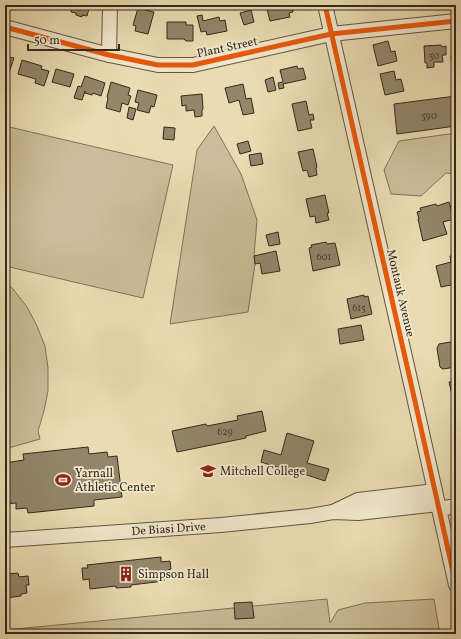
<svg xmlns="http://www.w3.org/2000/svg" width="461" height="639" font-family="Vollkorn,serif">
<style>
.green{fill:#cbbd99;stroke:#80725b}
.building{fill:#93866a;stroke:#34281d}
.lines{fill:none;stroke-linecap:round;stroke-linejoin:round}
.minor-casing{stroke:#625542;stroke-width:16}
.minor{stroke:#f1e8cd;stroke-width:14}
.cycleway-casing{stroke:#f1e8cd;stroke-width:8}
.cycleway{stroke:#e8590c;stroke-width:5}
.labels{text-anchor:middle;stroke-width:3.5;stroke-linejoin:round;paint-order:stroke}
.number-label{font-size:10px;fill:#4c4030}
.street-label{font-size:12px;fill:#34281d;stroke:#f1e8cd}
.poi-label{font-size:12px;fill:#34281d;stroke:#f1e8cd;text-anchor:start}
</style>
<rect width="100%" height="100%" fill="#eadcb2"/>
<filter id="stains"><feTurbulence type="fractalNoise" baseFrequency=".005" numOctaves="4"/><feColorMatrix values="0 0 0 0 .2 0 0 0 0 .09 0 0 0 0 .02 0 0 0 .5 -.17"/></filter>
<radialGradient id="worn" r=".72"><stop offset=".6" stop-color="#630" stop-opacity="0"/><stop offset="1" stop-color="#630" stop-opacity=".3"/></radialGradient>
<path class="green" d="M5,126L173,165L143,298L5,266Z
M214,126L241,174L257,220L254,256L255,264L248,312L170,324L197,150Z
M456,133V174L446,173L421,196L391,194L384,170L399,141Z
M5,282L13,289L27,307L37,326L45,346L48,368V391L44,411L38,431L40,439L5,449Z
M327,599L330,623L338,610L365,603L434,599L440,634H5V630Z"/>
<path class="building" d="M73,5H90L87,16L82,15V17L76,15V13L71,12Z
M266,5H292L293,12L289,13L290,17L270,21Z
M138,8L154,12L148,34L135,31L136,26L133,25Z
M251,10L254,22L244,25L240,13Z
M202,15L203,21L219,17L220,21L225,20L227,31L207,35L206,31L201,32L197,16Z
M167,22H186V25H193V41H186L184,39H167Z
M388,41L391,52L395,51L397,61L378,66L373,45Z
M441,45L442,47L446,46V55H442L443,62H434V67L427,68V63H425L424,46Z
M456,55V74H453L451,56Z
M5,56L14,58L6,81H5Z
M22,60L42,66L41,69L49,71L44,86L35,83L36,79L18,74Z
M297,66L298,69L303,68L306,79L283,84L284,88L279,89L278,83L283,82L280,70Z
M56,69L74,74L70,87L52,82Z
M394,71L396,80L401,79L404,91L385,95L380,74Z
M85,76L105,83L101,96L93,93L92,95L85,93V91L82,100L74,98L78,86L81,87Z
M273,77L276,90L268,92L265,80Z
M111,82L130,88L128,95L131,96L128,105L122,103L120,112L106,108L108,98L107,97Z
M243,84L246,99L251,98L254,113L243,115L239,100L229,103L225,88Z
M138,90L157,95L154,107L151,106L149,113L137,110L139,103L135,102Z
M202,94L203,109L202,110V116L195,117L194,110L186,111V105L182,106L181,96Z
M456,96V126L397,134L394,104Z
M306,101L309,115L313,114L314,120H310L312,128L298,131L292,104Z
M129,107L136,109L133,120L127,118Z
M164,127L175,128L174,140L163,139Z
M248,141L251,151L240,154L237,144Z
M313,149L317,167L316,168L317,175L309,177L307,170L303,171L298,152Z
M261,153L263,164L251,166L249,155Z
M325,195L329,213H327L329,220L316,223L315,216L310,217L306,199Z
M449,202L454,219L443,222L447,234L423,241L418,219H419L417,212L421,211L420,208L436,204L437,206Z
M278,232L280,244L269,246L266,235Z
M326,242L327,244L335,243L340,265L313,271L309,248L312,247L311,245Z
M276,251L280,271L262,274L260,263L255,264L254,256Z
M456,255V284L441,287L436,266L451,262L450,256Z
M364,295V297L368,296L372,314L351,319L347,299Z
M361,325L364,340L340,344L338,329Z
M456,341V367L443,369L440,367L437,348L439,344Z
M456,381V403H454L449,382Z
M456,410V428L451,411Z
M262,411L266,431L246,436V438L177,452L172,431L206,424L207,426L238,420L237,416Z
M287,433L314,441L307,463L329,469L325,481L304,474L303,476L277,468V467L261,462L264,450L281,455Z
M88,447L89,454L107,452L108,457L117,456L122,497L94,500V506L28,513L27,508L16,509V503L5,504V463L24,460L23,454Z
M161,557V562L170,561L171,569L168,570L169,578H164V581L131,585V587L116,588V586L90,589L89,579L83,580L82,568H88L87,565Z
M18,573L19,577L28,576L29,585H26L27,593L21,594V596L5,598V574Z
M252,602L254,618L235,619L234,603Z"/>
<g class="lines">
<defs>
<g id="minor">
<path d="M325,5L412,388L456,585"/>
<path d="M5,27L109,55L158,65H193L331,34L456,21"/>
<path d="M109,55L110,5"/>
<path d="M439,509L456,506"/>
<path d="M335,511L358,500L435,491"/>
<path id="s1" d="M5,540L221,525L310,516L333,512L358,513L438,504"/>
</g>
</defs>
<use href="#minor" class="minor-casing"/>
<use href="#minor" class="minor"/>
<defs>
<path id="cycleway" d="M325,5L412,388L456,585
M5,27L109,55L158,65H193L331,34L456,21"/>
</defs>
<use href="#cycleway" class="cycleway-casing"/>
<use href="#cycleway" class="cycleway"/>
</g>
<defs>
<symbol id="university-bare" viewBox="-9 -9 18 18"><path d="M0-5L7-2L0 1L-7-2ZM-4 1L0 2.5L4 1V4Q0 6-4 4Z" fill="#8f2418" stroke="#f1e8cd" stroke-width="2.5" paint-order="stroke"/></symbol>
<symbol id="stadium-bare" viewBox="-9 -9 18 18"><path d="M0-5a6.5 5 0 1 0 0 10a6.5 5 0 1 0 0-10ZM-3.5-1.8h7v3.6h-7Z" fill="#8f2418" stroke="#f1e8cd" stroke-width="2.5" paint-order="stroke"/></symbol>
<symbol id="building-bare" viewBox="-9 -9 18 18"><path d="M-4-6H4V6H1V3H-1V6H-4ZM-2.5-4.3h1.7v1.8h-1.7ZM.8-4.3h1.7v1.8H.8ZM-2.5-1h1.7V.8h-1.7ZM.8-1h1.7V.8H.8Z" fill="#8f2418" stroke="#f1e8cd" stroke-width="2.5" paint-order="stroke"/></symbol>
</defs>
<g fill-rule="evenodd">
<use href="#university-bare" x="197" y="460" width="22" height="22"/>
<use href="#stadium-bare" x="52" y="469" width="22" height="22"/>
<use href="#building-bare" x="115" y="563" width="22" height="22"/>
</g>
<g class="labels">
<g class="number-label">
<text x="434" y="59">50</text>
<text x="429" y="119">590</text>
<text x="324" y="260">601</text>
<text x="359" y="311">615</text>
<text x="225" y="435">629</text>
</g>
<g class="street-label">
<text transform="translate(227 47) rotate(-12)" y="4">Plant Street</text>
<text transform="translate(401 293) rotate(77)" y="4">Montauk Avenue</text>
<text dy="4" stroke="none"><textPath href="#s1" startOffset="164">De Biasi Drive</textPath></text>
</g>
<g class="poi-label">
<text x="220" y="475">Mitchell College</text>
<text x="75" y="477">Yarnall<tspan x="75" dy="14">Athletic Center</tspan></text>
<text x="138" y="578">Simpson Hall</text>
</g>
</g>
<rect width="461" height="639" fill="none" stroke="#eadcb2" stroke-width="20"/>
<rect x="6" y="6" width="449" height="627" fill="none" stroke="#34281d" stroke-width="2"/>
<rect x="10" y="10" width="441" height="619" fill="none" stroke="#34281d"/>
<path d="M28 44v6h91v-6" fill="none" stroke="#34281d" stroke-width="2"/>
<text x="34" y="44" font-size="12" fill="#34281d" stroke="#f1e8cd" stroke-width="3" paint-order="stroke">50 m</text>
<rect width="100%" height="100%" filter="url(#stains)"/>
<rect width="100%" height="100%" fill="url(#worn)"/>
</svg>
